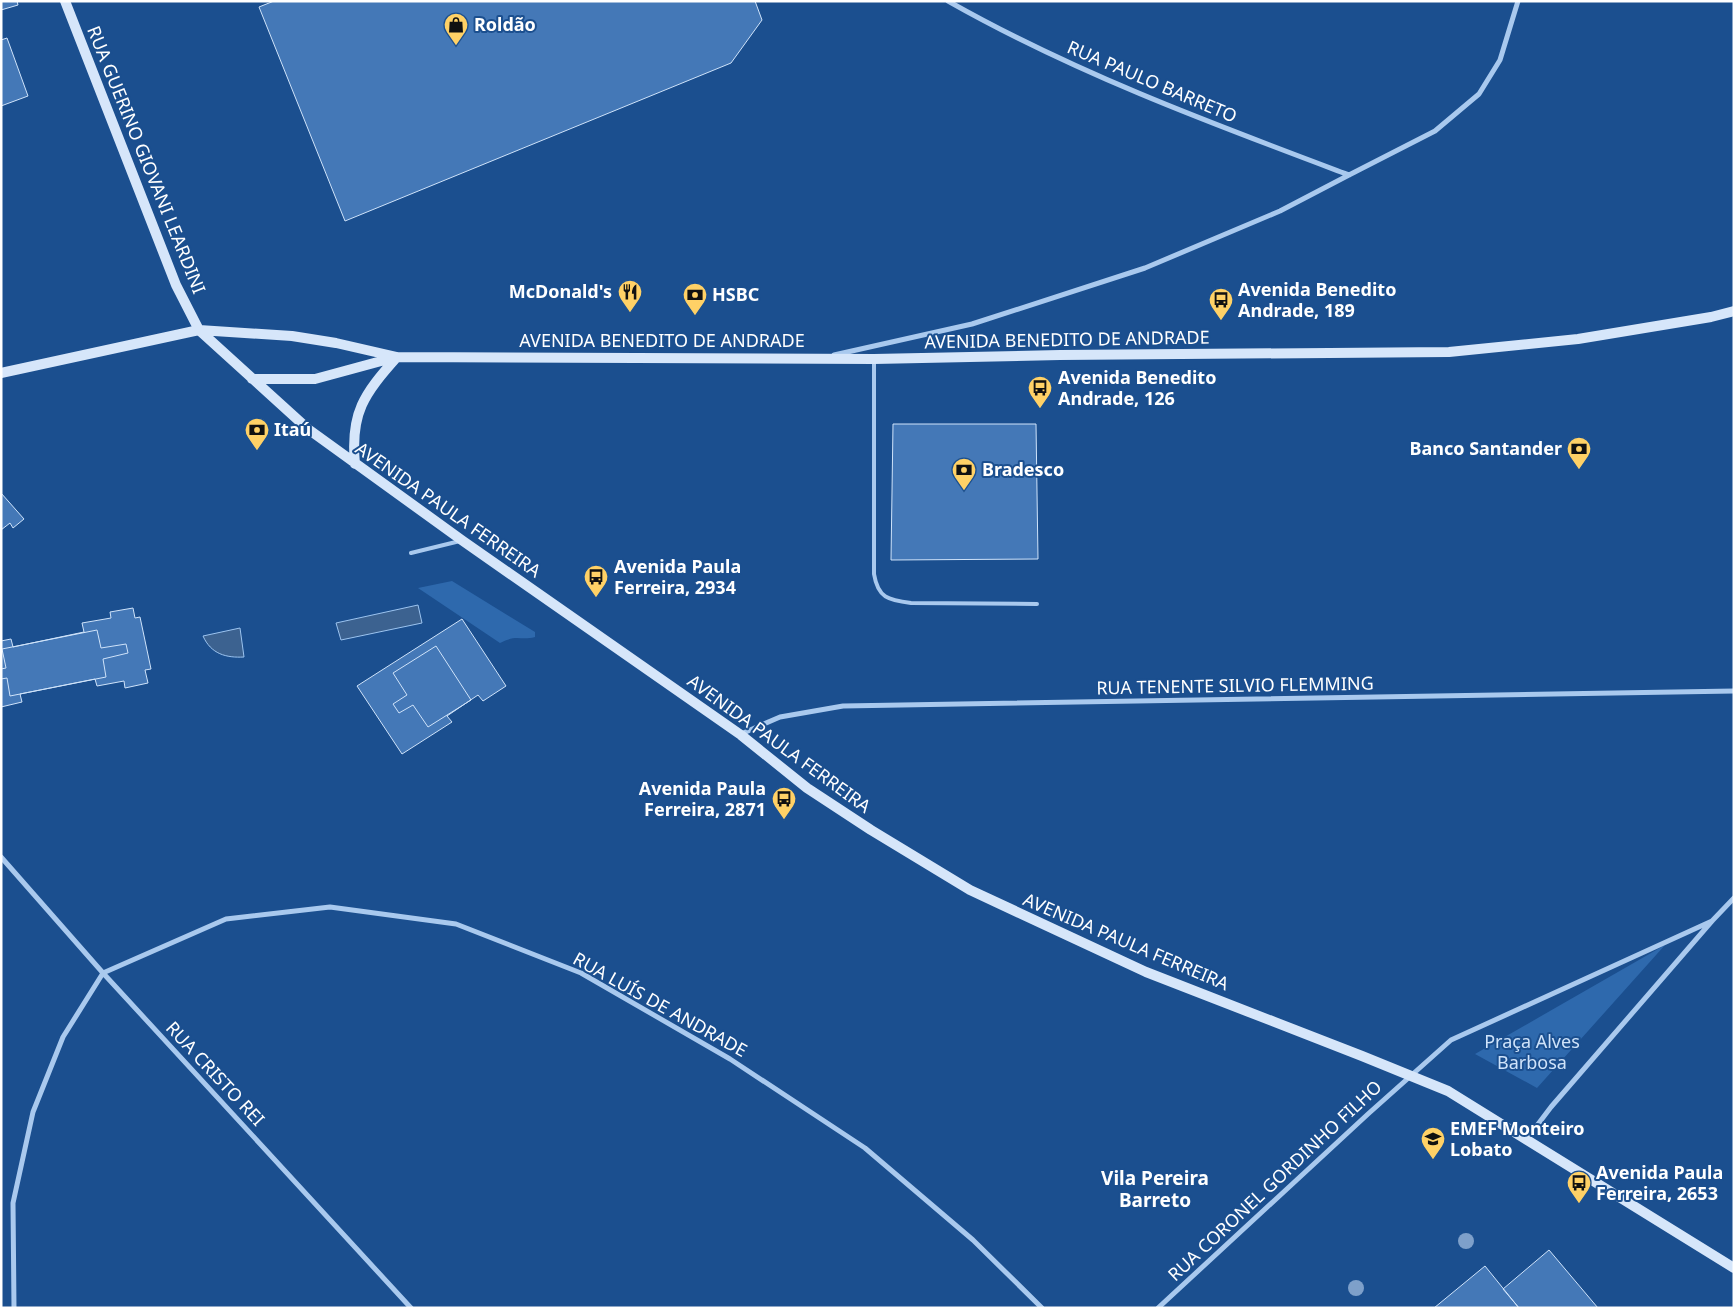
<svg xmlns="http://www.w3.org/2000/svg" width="1735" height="1309" font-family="'Noto Sans',sans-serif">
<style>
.green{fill:#2e69ad}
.water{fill:#3c6290;stroke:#9cc4f0}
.building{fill:#4478b7;stroke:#cfe3fa}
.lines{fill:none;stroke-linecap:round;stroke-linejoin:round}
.service{stroke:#a9c9ee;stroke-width:4}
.minor{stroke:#a9c9ee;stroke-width:5}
.secondary{stroke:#d6e6fa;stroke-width:10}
.tree{fill:#7ea0ca}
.labels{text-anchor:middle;stroke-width:4;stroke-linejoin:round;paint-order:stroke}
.poi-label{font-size:18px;font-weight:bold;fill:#fff;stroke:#1b4f8f;text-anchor:start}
.street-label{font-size:18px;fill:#fff;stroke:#1b4f8f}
.park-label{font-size:18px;fill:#cfe3fa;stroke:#1b4f8f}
.neighbourhood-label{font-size:19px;font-weight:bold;fill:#fff;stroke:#1b4f8f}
</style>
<rect width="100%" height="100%" fill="#1b4f8f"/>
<path class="green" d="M452,581L535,632V637C521,641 516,634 500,643L418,588Z
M1665,945L1537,1088L1475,1054Z"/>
<path class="water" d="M418,605L422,623L341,640L336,623Z
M240,628L244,657C226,658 211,654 203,636Z"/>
<path class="building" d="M1,1H17L18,5L1,10Z
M274,1H755L762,20L731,63L345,221L259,7Z
M7,38L28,96L1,106V40Z
M893,424H1036L1038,559L891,560Z
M1,493L24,519L13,528L10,523L1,530Z
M133,608L135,618L140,617L151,669L145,670L148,683L125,688L124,681L97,686L95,679L20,694L22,702L1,707V641L11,639L13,647L84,632L82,623L111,618L110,612Z
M462,619L506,686L483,701L478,695L447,716L452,722L402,754L357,686Z
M97,630L101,648L126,644L128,653L103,659L106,677L10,696L7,678L1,679V669L6,668L2,649Z
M436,646L471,700L428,727L413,705L399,713L393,704L407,695L393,673Z
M1549,1250L1598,1308H1519L1503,1289Z
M1485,1266L1519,1308H1434Z"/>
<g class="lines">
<path class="service" d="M874,361V574C878,598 888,600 911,603L1037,604
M411,553L460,541"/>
<path class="minor" d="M948,1C1075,73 1213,124 1349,175
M834,355L972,324L1145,268L1280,211L1349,175L1435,131L1479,94L1500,60L1518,1
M741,734L780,717L843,706L1734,691
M1,857L103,973L411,1308
M1526,1140L1551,1107L1712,921L1734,898
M14,1308L13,1203L33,1112L63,1037L103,973L226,919L330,907L456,924L581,973L730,1059L865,1148L973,1240L1042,1308
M1158,1308L1368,1114L1451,1040L1712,921"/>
<path class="secondary" d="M65,1L176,285L199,330L308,429L463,541L741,735L807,788L871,830L970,890L1146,972L1362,1056L1448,1091L1734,1268
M1,373L199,330L292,336L336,343L397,357L874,359L1060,355L1449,352L1578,339L1711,317L1734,311
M252,379H315L396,357
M355,464C350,413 364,394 397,357"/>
</g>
<g class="tree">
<circle cx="1466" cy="1241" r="8"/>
<circle cx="1356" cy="1288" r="8"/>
</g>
<defs>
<symbol id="shop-pin" viewBox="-11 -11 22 30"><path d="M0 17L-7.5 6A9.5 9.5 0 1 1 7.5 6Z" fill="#ffd166" stroke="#1b4f8f"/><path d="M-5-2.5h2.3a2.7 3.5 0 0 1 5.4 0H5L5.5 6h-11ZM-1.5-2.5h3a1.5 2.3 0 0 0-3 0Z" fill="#111"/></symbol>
<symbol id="restaurant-pin" viewBox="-11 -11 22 30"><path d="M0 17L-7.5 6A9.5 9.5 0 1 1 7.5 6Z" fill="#ffd166" stroke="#1b4f8f"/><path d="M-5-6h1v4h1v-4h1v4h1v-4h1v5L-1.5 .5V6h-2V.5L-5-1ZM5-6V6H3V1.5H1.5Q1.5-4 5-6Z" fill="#111"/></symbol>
<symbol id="bank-pin" viewBox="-11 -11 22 30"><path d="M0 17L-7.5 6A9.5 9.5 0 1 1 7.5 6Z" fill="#ffd166" stroke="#1b4f8f"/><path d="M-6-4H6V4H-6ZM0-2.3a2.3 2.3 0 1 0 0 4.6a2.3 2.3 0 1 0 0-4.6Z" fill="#111"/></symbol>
<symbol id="bus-pin" viewBox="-11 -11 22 30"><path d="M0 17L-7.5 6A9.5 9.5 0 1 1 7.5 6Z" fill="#ffd166" stroke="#1b4f8f"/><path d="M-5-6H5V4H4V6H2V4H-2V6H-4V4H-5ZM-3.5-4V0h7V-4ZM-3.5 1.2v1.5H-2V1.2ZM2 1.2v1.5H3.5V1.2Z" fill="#111"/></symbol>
<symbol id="school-pin" viewBox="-11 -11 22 30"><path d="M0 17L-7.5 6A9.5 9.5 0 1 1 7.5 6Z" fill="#ffd166" stroke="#1b4f8f"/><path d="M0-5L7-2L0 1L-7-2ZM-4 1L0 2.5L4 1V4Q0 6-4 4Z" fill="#111"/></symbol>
</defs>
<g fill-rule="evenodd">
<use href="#shop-pin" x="442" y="11" width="28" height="38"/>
<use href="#restaurant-pin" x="616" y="278" width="28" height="38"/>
<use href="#bank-pin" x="681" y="281" width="28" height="38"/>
<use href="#bus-pin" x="1207" y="286" width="28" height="38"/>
<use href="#bus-pin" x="1026" y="374" width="28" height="38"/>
<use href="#bank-pin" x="243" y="416" width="28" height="38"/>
<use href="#bank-pin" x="1565" y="435" width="28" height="38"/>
<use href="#bank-pin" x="950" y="456" width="28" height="38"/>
<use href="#bus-pin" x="582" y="563" width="28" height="38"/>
<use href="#bus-pin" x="770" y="785" width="28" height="38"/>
<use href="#school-pin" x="1419" y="1125" width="28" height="38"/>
<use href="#bus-pin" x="1565" y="1169" width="28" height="38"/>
</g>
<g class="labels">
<g class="poi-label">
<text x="474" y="31">Roldão</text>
<text x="1238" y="296">Avenida Benedito<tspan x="1238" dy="21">Andrade, 189</tspan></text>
<text x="612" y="298" text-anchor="end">McDonald's</text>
<text x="712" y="301">HSBC</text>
<text x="1058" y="384">Avenida Benedito<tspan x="1058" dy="21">Andrade, 126</tspan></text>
<text x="274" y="436">Itaú</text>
<text x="1562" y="455" text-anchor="end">Banco Santander</text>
<text x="982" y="476">Bradesco</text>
<text x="614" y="573">Avenida Paula<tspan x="614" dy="21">Ferreira, 2934</tspan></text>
<text x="766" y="795" text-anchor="end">Avenida Paula<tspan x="766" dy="21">Ferreira, 2871</tspan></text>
<text x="1450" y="1135">EMEF Monteiro<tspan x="1450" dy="21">Lobato</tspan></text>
<text x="1596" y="1179">Avenida Paula<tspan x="1596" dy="21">Ferreira, 2653</tspan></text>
</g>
<g class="street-label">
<text transform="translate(1152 82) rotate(23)" y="6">RUA PAULO BARRETO</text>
<text transform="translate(146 160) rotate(68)" y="6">RUA GUERINO GIOVANI LEARDINI</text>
<text transform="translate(1067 340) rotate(-1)" y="6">AVENIDA BENEDITO DE ANDRADE</text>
<text x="662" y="347">AVENIDA BENEDITO DE ANDRADE</text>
<text transform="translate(448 510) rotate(35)" y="6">AVENIDA PAULA FERREIRA</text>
<text transform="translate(1235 686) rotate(-1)" y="6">RUA TENENTE SILVIO FLEMMING</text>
<text transform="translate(779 744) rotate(36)" y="6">AVENIDA PAULA FERREIRA</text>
<text transform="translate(1126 942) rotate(23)" y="6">AVENIDA PAULA FERREIRA</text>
<text transform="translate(660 1005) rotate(29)" y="6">RUA LUÍS DE ANDRADE</text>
<text transform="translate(215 1074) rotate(47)" y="6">RUA CRISTO REI</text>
<text transform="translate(1275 1181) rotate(-43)" y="6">RUA CORONEL GORDINHO FILHO</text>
</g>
<g class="park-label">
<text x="1532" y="1048">Praça Alves<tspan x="1532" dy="21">Barbosa</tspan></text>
</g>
<g class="neighbourhood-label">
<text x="1155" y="1185">Vila Pereira<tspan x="1155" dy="22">Barreto</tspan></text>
</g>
</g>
<rect width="1735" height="1309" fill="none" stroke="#ffffff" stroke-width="5"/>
</svg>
